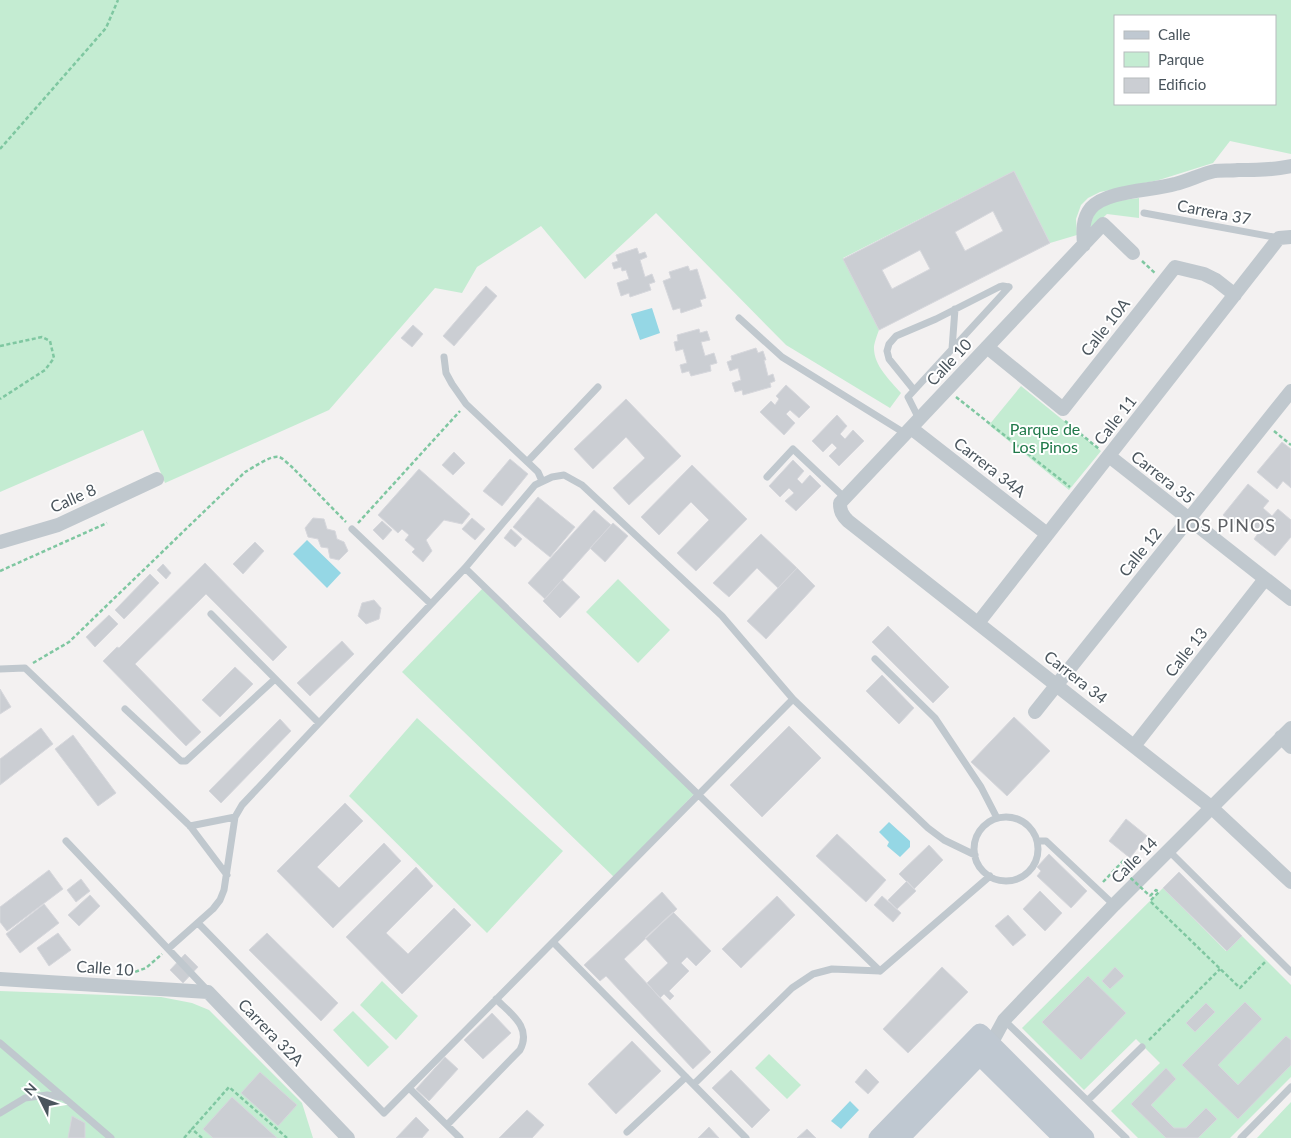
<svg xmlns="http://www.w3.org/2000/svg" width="1291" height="1138" font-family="Lato,sans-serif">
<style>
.green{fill:#c4ecd2;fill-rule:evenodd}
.water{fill:#95d7e5}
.building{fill:#cbced3;stroke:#d6d7dc;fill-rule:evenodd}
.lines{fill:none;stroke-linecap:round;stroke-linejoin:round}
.path{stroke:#7fc7a1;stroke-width:2.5;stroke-dasharray:4 2.5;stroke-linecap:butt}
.lane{stroke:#c0c8ce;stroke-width:7}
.street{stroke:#c0c8ce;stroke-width:14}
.secondary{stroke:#bfc8d1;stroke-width:19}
.path-bridge{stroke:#7fc7a1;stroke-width:2.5;stroke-dasharray:4 2.5;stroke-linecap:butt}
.labels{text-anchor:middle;stroke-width:4;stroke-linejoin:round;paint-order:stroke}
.street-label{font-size:16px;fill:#4a555d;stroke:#fff}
.park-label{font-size:16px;fill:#20794a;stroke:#fff}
.neighbourhood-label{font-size:18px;letter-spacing:1px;fill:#5e6165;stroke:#fff}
</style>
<rect width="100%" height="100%" fill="#f3f1f1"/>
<path class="green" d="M0,0H1291V154L1230,141L1213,163L1159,180L1100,192L1088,198L1081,205L1076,219L1077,235L1050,243L1014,171L843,258L879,330C877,335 875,341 874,346C873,365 889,379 901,393L890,408L786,345L656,213L585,279L541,226L477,267L462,293L435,288L329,410L165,483L143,430L0,492ZM1115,16H1275V104H1115Z
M1139,198V218L1107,214L1091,229L1090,225L1096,210L1115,201Z
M1021,386L1101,451L1069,490L989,425Z
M618,579L670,630L638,663L586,612Z
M484,587L697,791L614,877L402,672Z
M417,718L563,851L487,933L349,796Z
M1163,888L1226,951L1242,936L1291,985V1077L1230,1138H1138L1111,1111L1160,1063L1136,1039L1084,1090L1022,1028Z
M382,981L418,1016L396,1040L360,1005Z
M0,991L161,997L192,1003L209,1010L302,1103L313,1138H0Z
M353,1011L389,1047L368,1067L333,1030Z
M769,1054L801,1085L787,1099L755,1068Z
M1291,1102V1138H1257Z"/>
<path class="water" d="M652,308L660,333L640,340L631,314Z
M307,540L341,573L327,588L293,554Z
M889,822L910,841V847L900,857L887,846L889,842L879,832Z
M850,1101L859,1110L841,1129L831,1121Z"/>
<path class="building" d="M1014,171L1050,243L879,330L843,259ZM993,211L1003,231L965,251L955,232ZM920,250L930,269L892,289L882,270Z
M637,248L639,254L645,252L647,257L640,260L645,277L652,274L655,282L649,284L651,290L630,297L629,293L621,296L617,283L629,279L626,270L622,271L621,267L614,269L612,263L618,261L616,255Z
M688,266L690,271L697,269L706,298L700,300L702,306L681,313L680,308L673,310L663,281L671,278L669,272Z
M486,286L497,296L454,346L443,336Z
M413,325L423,334L412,347L401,338Z
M699,329L700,333L707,331L710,340L701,342L705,356L714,353L717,363L710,365L711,371L691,376L689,371L682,373L680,365L687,363L683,349L676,351L674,342L678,341L677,335Z
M756,348L758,353L763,351L766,360H764L768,376L773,374L775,381L770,383L771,387L743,395L742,390L735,392L732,383L741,380L738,368L730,371L727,362L732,360L731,356Z
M786,385L810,407L799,418L790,410L786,414L795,423L784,435L760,412L771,401L775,405L779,399L776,396Z
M626,399L681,456L629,505L613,488L645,458L626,437L593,469L574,449Z
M837,415L847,426L840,434L845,439L853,430L864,441L839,466L829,456L837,448L832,443L823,452L812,441Z
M1282,442L1291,449V488L1283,481L1277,489L1257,472Z
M454,452L465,463L453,475L442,465Z
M510,459L528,474L502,506L483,491Z
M793,460L804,471L797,479L802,484L810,475L821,486L796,511L785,501L794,493L789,488L780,497L769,486Z
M692,465L747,519L696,571L677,553L709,520L691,502L659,535L641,517Z
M419,469L470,514L462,524L444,520L426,540L432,551L423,562L412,552L415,549L405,540L409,535L402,529L398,533L378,515Z
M1248,484L1269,501L1263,508L1272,516L1278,509L1291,520V537L1275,556L1254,539L1259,532L1249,524L1243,531L1223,515Z
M538,497L575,527L550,557L513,527Z
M594,510L611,525L545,599L528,583Z
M313,518L324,519L327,529L335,531L337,539L344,542L348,551L339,560L330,558L328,548L321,547L318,539L308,537L305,528Z
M472,518L485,529L475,540L462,529Z
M382,521L392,530L383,540L373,530Z
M613,523L628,536L605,562L590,548Z
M511,529L522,539L515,547L504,538Z
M761,534L797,568L778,588L757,568L729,597L713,583Z
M255,542L264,551L243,574L233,564Z
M205,563L287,647L273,661L206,594L135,664L201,732L186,746L103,661L117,647L119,648Z
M163,564L171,573L166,579L157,570Z
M797,568L815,586L766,639L747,621Z
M150,574L159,583L124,619L115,610Z
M562,580L580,597L560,618L543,601Z
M374,600L381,608L379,619L366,624L358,616L362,603Z
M109,615L118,624L95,647L86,637Z
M888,626L949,687L933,703L872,642Z
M342,641L354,654L310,696L297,683Z
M235,667L253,684L220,717L202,700Z
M882,675L914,708L899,724L866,691Z
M0,689L11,707L0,714Z
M1014,717L1050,751L1007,796L971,762Z
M280,719L291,731L221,803L209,791Z
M789,726L821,758L762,817L730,785Z
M41,728L53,744L0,785V759Z
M73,735L116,793L98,806L55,749Z
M345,803L363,821L317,867L339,888L384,843L401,861L333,928L277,871Z
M1126,819L1147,836L1130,858L1109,841Z
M837,834L886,880L866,902L816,856Z
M929,845L943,860L914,889L899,874Z
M1049,854L1087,891L1071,908L1037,876L1041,871L1037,867Z
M416,867L433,886L386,933L408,954L454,908L471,925L402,994L346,937Z
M49,870L63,889L7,931L0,922V907Z
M1179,872L1242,936L1227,951L1163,888Z
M81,879L90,891L76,902L67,890Z
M907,881L916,891L897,909L888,900Z
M1040,891L1062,913L1045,931L1023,909Z
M662,892L677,909L624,959L711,1052L693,1069L606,976L600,981L584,965Z
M90,895L100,906L79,926L68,915Z
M777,896L795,915L741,968L722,949Z
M882,896L901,913L893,922L874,905Z
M44,904L59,923L20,953L6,934Z
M673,912L711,951L696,966L687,957L681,963L689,971L669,991L674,996L670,1000L664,994L660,998L647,983L668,963L645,938Z
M1008,915L1026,935L1013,946L995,926Z
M58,933L71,950L49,966L37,948Z
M267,933L338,1003L321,1021L249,950Z
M185,954L198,967L183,983L170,970Z
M942,967L968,992L908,1053L883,1029Z
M1115,967L1124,976L1110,989L1102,981Z
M1088,976L1126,1013L1081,1060L1042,1022Z
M1245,1002L1262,1019L1218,1065L1238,1085L1286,1036L1291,1040V1065L1238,1119L1182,1065Z
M1206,1003L1215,1012L1195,1032L1186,1023Z
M492,1013L511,1033L483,1059L464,1040Z
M632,1041L661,1071L616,1114L588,1084Z
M445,1057L458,1069L429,1101L416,1089Z
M1166,1068L1176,1079L1151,1105L1174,1128H1186L1206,1108L1217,1119L1198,1138H1166L1131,1104Z
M866,1069L879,1082L868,1094L855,1082Z
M731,1070L770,1110L752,1128L712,1088Z
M260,1072L297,1105L278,1126L241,1093Z
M232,1097L277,1138H213L203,1129Z
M527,1110L544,1125L532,1138H499Z
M72,1116L85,1123V1138H68Z
M416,1117L429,1130L422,1138H396Z
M709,1127L719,1138H698Z
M807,1129L816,1138H797Z"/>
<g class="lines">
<path class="path" d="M0,149L106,28L118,0
M1142,261L1156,274
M0,346L42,337L50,341L54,358L45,370L0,399
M956,397L1070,487
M1065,421L1099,449
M1274,431L1291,445
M358,523L460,411
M0,571L107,523
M33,663L69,642L245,472C253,468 270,455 279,457C283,458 288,464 292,467L346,522
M1103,882L1124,860L1128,863L1121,869
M1150,896L1156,890L1159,892L1150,901L1240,988L1266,961
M129,974L146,968L162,954
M1149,1040L1220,969
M184,1138L192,1129
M202,1138L192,1129L229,1087L287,1138"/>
<path class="lane" d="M1144,213L1279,238
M739,318L782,357L906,434
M952,349L955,309
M444,357L446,373L452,384L466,404L538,472L542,481
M914,390L889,359L887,351L889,344L896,336L936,319L999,287L1003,286L1009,287
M919,419L908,397L1009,287
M528,461L598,387
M767,477L793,449L845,498
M352,529L431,604
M465,568L880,971
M211,614L319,723
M875,659L935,718L981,787L997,818
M0,669L25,668L190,826L227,875
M125,709L181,761H186L275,679
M974 849a32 32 0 1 1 64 0a32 32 0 1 1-64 0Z
M190,826L235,817
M66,841L207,990
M1037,841H1046L1114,905
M1168,850L1291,972
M198,923L384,1113L793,699
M553,942L746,1138
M168,949L213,909L220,900L224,890L235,817L242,805L465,568L535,485L552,477L564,475L582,485L722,616L793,699L928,828L944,840L975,855
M1004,1020L1126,1138
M0,1043L111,1138
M694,1084L792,988L813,974L832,969L880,971L990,876
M409,1088L460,1138
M1088,1100L1142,1047
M0,1113L25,1098L47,1095L61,1097
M447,1125L520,1050C532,1027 511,1014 496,999
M627,1132L686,1077
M1241,1138L1291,1087"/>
<path class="street" d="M1084,245C1083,232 1082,219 1091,208C1107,190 1152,191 1175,184C1188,181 1201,174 1215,171C1222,170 1230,171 1238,170C1256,170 1273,170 1291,166
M1133,253L1103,224L840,503C840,511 842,515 848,521L1211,807L1291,882
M987,347L1063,409L1175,267L1204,274L1216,280L1235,295
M911,428L1047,534
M1109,456L1291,599
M0,542L58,525L157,479
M978,623L1279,238L1291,237
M1035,712L1291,391
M1281,737L1291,747
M1134,746L1265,579
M0,979L208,992L348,1138
M991,1044L1004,1020L1114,905L1291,728"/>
<path class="secondary" d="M969,1045L1063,1138
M878,1138L980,1033L1085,1138
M900,1138L988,1047"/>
<path class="path-bridge" d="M1121,869L1150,896"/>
</g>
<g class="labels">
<g class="street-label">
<text transform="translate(1214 212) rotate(11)" y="6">Carrera 37</text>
<text transform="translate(1105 327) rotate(-52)" y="6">Calle 10A</text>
<text transform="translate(949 362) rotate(-47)" y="6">Calle 10</text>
<text transform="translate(1115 420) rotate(-52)" y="6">Calle 11</text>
<text transform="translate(990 467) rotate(38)" y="6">Carrera 34A</text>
<text transform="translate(1163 477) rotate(38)" y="6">Carrera 35</text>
<text transform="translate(73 498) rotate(-24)" y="6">Calle 8</text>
<text transform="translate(1140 552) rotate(-51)" y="6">Calle 12</text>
<text transform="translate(1186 652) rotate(-52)" y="6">Calle 13</text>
<text transform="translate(1076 677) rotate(38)" y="6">Carrera 34</text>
<text transform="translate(1134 860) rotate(-45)" y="6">Calle 14</text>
<text transform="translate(105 968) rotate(4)" y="6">Calle 10</text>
<text transform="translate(271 1032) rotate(46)" y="6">Carrera 32A</text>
</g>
<g class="park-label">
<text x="1045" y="435">Parque de<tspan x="1045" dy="18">Los Pinos</tspan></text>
</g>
<g class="neighbourhood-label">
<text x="1226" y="532">LOS PINOS</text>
</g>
</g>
<rect x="1114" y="15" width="162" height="90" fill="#ffffff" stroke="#b7bbbe"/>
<rect x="1124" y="31" width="25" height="8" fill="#bfc8d1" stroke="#b7bbbe"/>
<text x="1158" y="40" font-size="15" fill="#4a555d">Calle</text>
<rect x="1124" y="52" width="25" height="15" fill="#c4ecd2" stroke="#b7bbbe"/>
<text x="1158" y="65" font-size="15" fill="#4a555d">Parque</text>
<rect x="1124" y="78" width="25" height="15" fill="#cbced3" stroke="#b7bbbe"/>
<text x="1158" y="90" font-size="15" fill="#4a555d">Edificio</text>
<g transform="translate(40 1098) rotate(312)" stroke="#ffffff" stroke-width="4" paint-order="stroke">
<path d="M0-4L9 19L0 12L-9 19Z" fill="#4a555d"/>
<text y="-8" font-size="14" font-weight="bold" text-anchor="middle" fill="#4a555d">N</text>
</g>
</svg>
